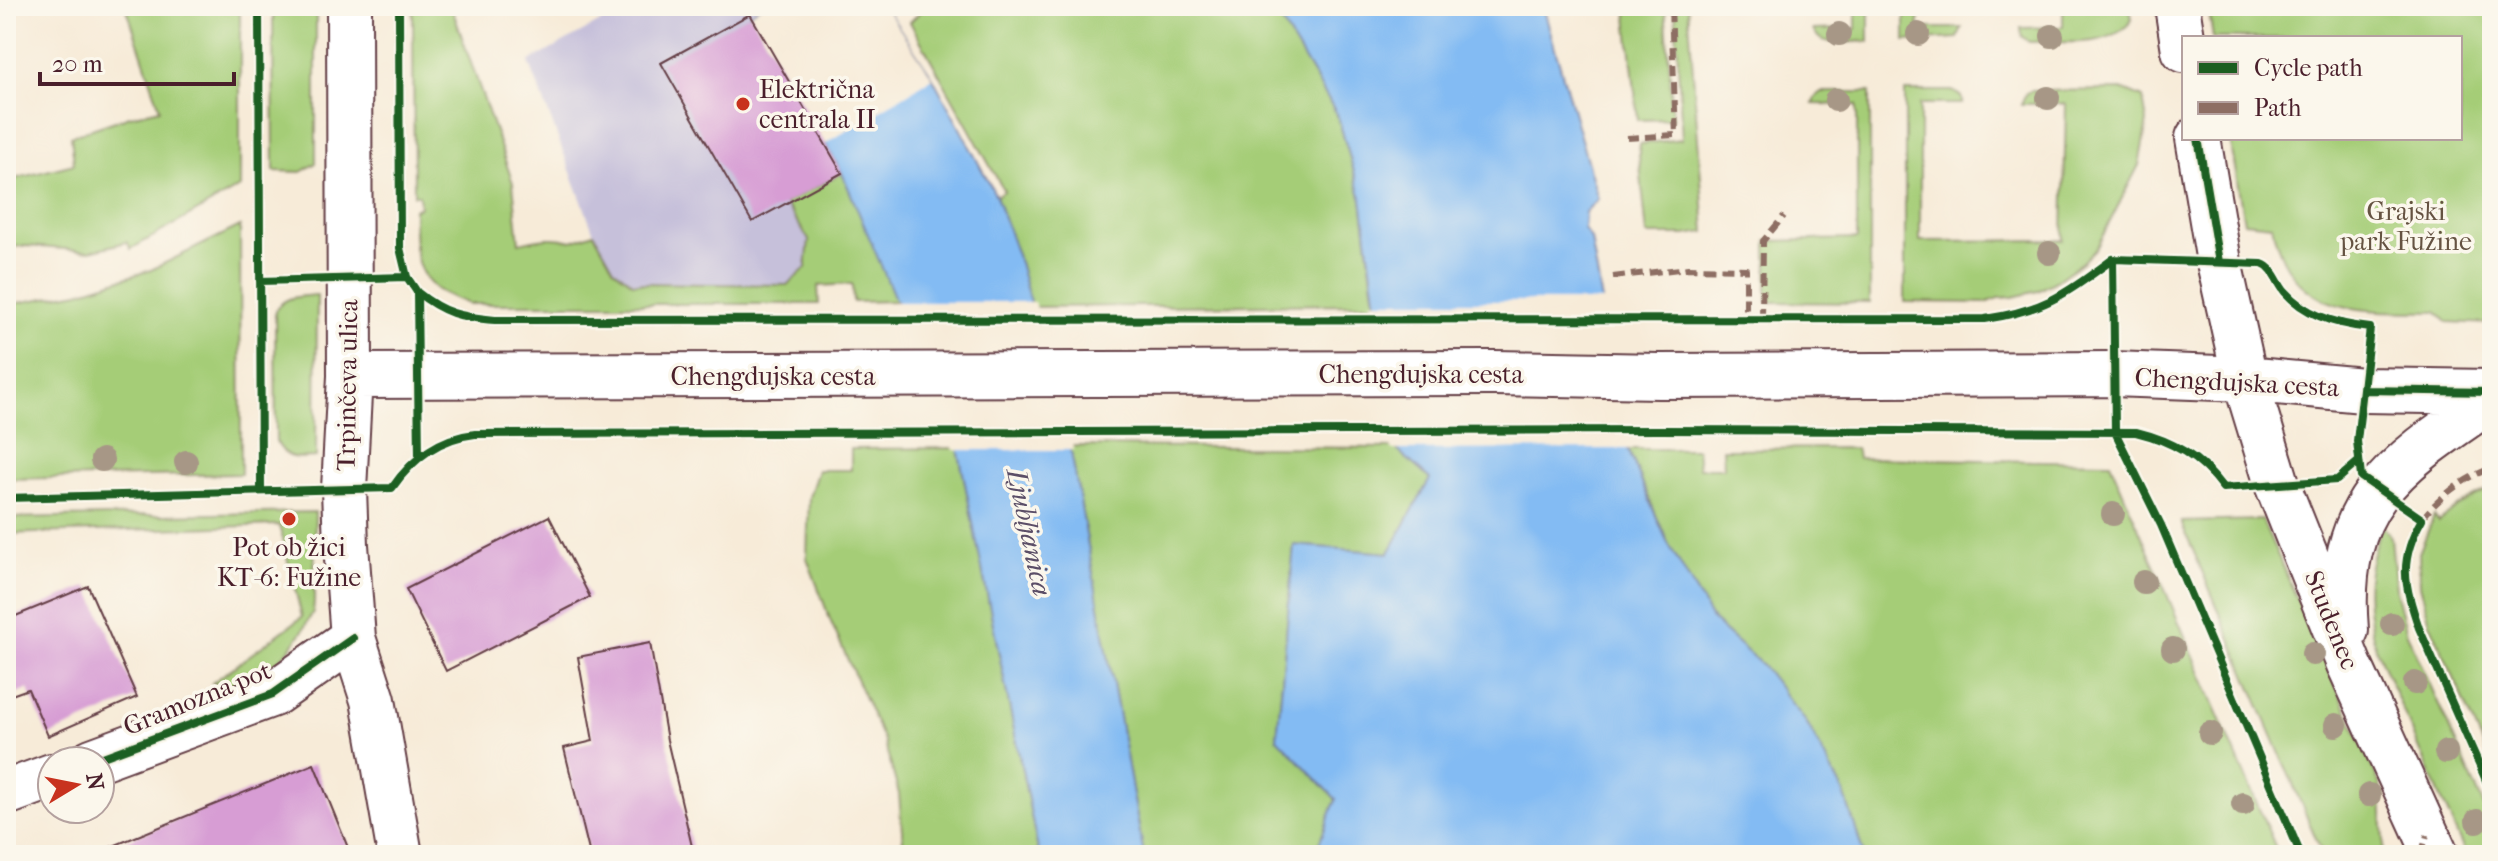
<svg xmlns="http://www.w3.org/2000/svg" width="2498" height="861" font-family="'IM FELL French Canon',serif">
<style>
.industrial{fill:#c6c0da}
.green{fill:#a5cd77;stroke:#787651;stroke-width:2}
.water{fill:#83bbf3;stroke:#666d8f;stroke-width:2}
.pier{fill:#f7ebd8}
.building{fill:#d79dd4}
.lines{fill:none;stroke-linecap:round;stroke-linejoin:round}
.minor-casing{stroke:#643e45;stroke-width:48}
.minor{stroke:#fff;stroke-width:44}
.quiet{stroke:#8d6e63;stroke-width:6;stroke-dasharray:12 6;stroke-linecap:butt}
.cycleway-casing{stroke:#fbf7ec;stroke-width:13}
.cycleway{stroke:#1b5e20;stroke-width:8}
.tree{fill:#a79786}
.poi-dot{fill:#c8321e;stroke:#fbf7ec;stroke-width:3}
.labels{text-anchor:middle;stroke-width:7;stroke-linejoin:round;paint-order:stroke}
.poi-label{font-size:26px;fill:#4a1f2b;stroke:#fbf7ec;text-anchor:start}
.park-label{font-size:26px;fill:#655342;stroke:#fbf7ec}
.street-label{font-size:26px;fill:#4a1f2b;stroke:#fbf7ec}
.water-label{font-size:28px;font-style:italic;fill:#5b4e67;stroke:#fbf7ec}
</style>
<rect width="100%" height="100%" fill="#fbf7ec"/>
<filter id="ink" filterUnits="userSpaceOnUse"><feTurbulence type="fractalNoise" baseFrequency=".0125" numOctaves="2"/><feDisplacementMap in="SourceGraphic" scale="16" xChannelSelector="R" yChannelSelector="G"/><feConvolveMatrix kernelMatrix="1 2 1 2 8 2 1 2 1" color-interpolation-filters="sRGB"/></filter>
<filter id="wash" filterUnits="userSpaceOnUse"><feTurbulence type="fractalNoise" baseFrequency=".006" numOctaves="4" result="noise"/><feDisplacementMap in="SourceGraphic" scale="32" xChannelSelector="R" yChannelSelector="G"/><feGaussianBlur stdDeviation="1.8" result="paint"/><feColorMatrix in="noise" values="0 0 0 0 0 0 0 0 0 0 0 0 0 0 0 0 0 1.4 0 .05"/><feComposite in="paint" operator="in"/></filter>
<g filter="url(#wash)">
<rect width="100%" height="100%" fill="#f7ebd8"/>
<path class="industrial" d="M629,6H762L751,13L842,173L898,301L853,302L852,284L818,286L819,304H606L594,233L529,62Z"/>
<path class="green" d="M126,6H240V187L131,249L127,242L90,251L28,246L6,247V181L74,164L71,136L130,116L160,109Z
M273,6H316V163L301,172L274,171Z
M413,6H451L513,183L519,243C538,239 553,235 572,241L594,233L614,269L633,283L787,285L806,268L809,240L785,203L842,173L898,301L853,302L852,284L818,286L819,304H469C459,300 448,296 439,291C411,272 414,239 414,209L420,207L419,195H414Z
M922,6H1272L1337,114L1362,199L1375,304L1031,307L1017,255L996,196L1004,191L910,22L920,12Z
M1626,6H1665L1673,119L1638,120Z
M1675,6H1688L1705,232L1685,235H1647L1639,155L1640,144L1682,139Z
M1856,6H1869V41C1852,41 1820,49 1813,30L1856,29Z
M1905,6H1918L1919,28H1962L1958,38L1905,41Z
M2063,6H2130L2132,20C2109,51 2062,40 2029,42L2022,36L2021,28L2063,27Z
M2208,6H2492V324L2447,322L2437,312C2361,311 2290,318 2272,225L2244,222L2230,138H2460V38H2213Z
M2124,90L2143,98L2147,122L2139,165L2097,247L2082,262L2058,280L2038,291L2013,297L1999,298L1985,303L1905,302V91H1952C1959,93 1963,97 1962,104H1920V241L2063,240L2066,104H2021L2026,93L2031,91Z
M1821,92H1870V303L1767,302V241L1857,239V105L1813,104L1815,97Z
M240,226L241,474L6,479V305L79,292L151,270Z
M317,295L316,457C295,458 287,461 276,441L275,311C285,295 299,297 317,295Z
M1070,446L1395,448L1430,479L1389,553L1294,545L1277,738L1336,799L1315,855H1144Z
M958,448L1039,855H904L899,794L884,741L831,622L807,558L809,497L818,470H851V449Z
M1856,448L1858,458L2110,462L2279,855H1864L1844,793L1806,722L1762,665L1713,621L1668,543L1628,449H1697L1699,468H1724L1723,449Z
M2492,488V765L2430,623L2420,585L2419,553L2434,516L2439,522L2458,506Z
M315,512L314,602L313,612L302,632L288,651L274,665L255,676L232,686L222,687L212,683L302,617L279,525L6,534V518Z
M2262,520L2380,785L2384,841L2383,855H2323L2181,522Z
M2382,525L2391,537L2396,591L2407,633L2492,824V855H2466L2376,649C2363,600 2364,572 2382,525Z"/>
<path class="water" d="M762,6H884L933,78L961,130L996,196L1017,255L1070,446L1144,855H1039L958,448L842,173L750,14Z
M1272,6H1543L1598,199L1585,212L1584,229L1591,239L1628,449L1650,502L1668,543L1713,621L1762,665L1806,722L1844,793L1864,855H1315L1336,799L1277,738L1294,545L1389,553L1430,479L1395,448L1362,199L1337,114Z"/>
<path class="pier" d="M762,6H884L933,78L825,144L750,14Z
M1371,301H1607L1633,449L1391,450Z
M894,302H1034L1074,450H954Z"/>
<g id="blocks">
<path class="building" d="M750,14L842,173L752,222L661,63Z
M549,516L590,597L446,671L406,589Z
M88,586L137,697L48,736L28,689L6,697V620Z
M650,643L667,740L694,855H590L564,748L593,741L578,657Z
M314,764L351,855H96V853Z"/>
</g>
</g>
<g filter="url(#ink)">
<use href="#blocks" fill-opacity="0" stroke="#643e45" stroke-width="2"/>
<g class="lines">
<defs>
<path id="minor" d="M349,6L350,376L344,489L346,545L353,638L373,700L400,855
M2177,6L2184,50
M2198,138L2219,262L2245,379L2277,484L2349,664L2436,855
M350,376L1495,373L1659,376L2113,374L2245,379L2363,390L2492,392
M2346,630C2335,501 2396,464 2492,399
M92,761L273,694L353,638
M6,793L52,776"/>
</defs>
<use href="#minor" class="minor-casing"/>
<use href="#minor" class="minor"/>
<path class="quiet" d="M1627,138L1676,135L1671,6
M1613,277L1688,268L1746,269V318
M1762,319L1763,241L1784,216
M2422,519C2440,496 2465,477 2492,468
M2421,855L2427,835"/>
<defs>
<path id="cycleway" d="M259,6L261,491
M399,6L400,248L407,277L417,292L419,458
M2198,138L2219,262
M2113,259L2262,264C2274,268 2277,283 2285,292C2306,316 2340,325 2370,328L2357,441L2361,477L2422,519C2398,561 2404,584 2419,628L2492,794
M2113,259L2115,432L2161,525L2301,855
M260,281L407,277
M417,292C444,314 461,317 495,320L1985,319C2046,310 2065,294 2113,259
M2363,390L2492,392
M6,498L392,488C412,459 439,438 475,434L1659,430L2136,432C2173,441 2200,457 2223,488L2337,480L2358,462
M92,761L273,694L353,638"/>
</defs>
<use href="#cycleway" class="cycleway-casing"/>
<use href="#cycleway" class="cycleway"/>
</g>
<g class="tree">
<circle cx="1839" cy="34" r="12"/>
<circle cx="1918" cy="34" r="12"/>
<circle cx="2052" cy="36" r="12"/>
<circle cx="2048" cy="98" r="12"/>
<circle cx="1836" cy="100" r="12"/>
<circle cx="2049" cy="253" r="12"/>
<circle cx="102" cy="460" r="12"/>
<circle cx="186" cy="462" r="12"/>
<circle cx="2113" cy="514" r="12"/>
<circle cx="2144" cy="582" r="12"/>
<circle cx="2392" cy="624" r="12"/>
<circle cx="2173" cy="649" r="12"/>
<circle cx="2313" cy="654" r="12"/>
<circle cx="2415" cy="683" r="12"/>
<circle cx="2336" cy="725" r="12"/>
<circle cx="2210" cy="733" r="12"/>
<circle cx="2446" cy="752" r="12"/>
<circle cx="2369" cy="795" r="12"/>
<circle cx="2243" cy="804" r="12"/>
<circle cx="2477" cy="821" r="12"/>
</g>
</g>
<g class="poi-dot">
<circle cx="743" cy="104" r="8"/>
<circle cx="289" cy="519" r="8"/>
</g>
<g class="labels">
<g class="poi-label">
<text x="759" y="98">Električna<tspan x="759" dy="30">centrala II</tspan></text>
<text x="289" y="556" text-anchor="middle">Pot ob žici<tspan x="289" dy="30">KT-6: Fužine</tspan></text>
</g>
<g class="park-label">
<text x="2406" y="220">Grajski<tspan x="2406" dy="30">park Fužine</tspan></text>
</g>
<g class="street-label">
<text x="1421" y="383">Chengdujska cesta</text>
<text x="773" y="385">Chengdujska cesta</text>
<text transform="translate(2237 382) rotate(3)" y="9">Chengdujska cesta</text>
<text transform="translate(347 385) rotate(-89)" y="9">Trpinčeva ulica</text>
<text transform="translate(2332 620) rotate(68)" y="9">Studenec</text>
<text transform="translate(197 698) rotate(-22)" y="9">Gramozna pot</text>
</g>
<g class="water-label">
<text transform="translate(1030 532) rotate(78)" y="10">Ljubljanica</text>
</g>
</g>
<rect width="2498" height="861" fill="none" stroke="#fbf7ec" stroke-width="32"/>
<rect x="2182" y="36" width="280" height="104" fill="#fbf7ec" stroke="#b4a19f" stroke-width="2"/>
<rect x="2198" y="62" width="40" height="12" fill="#1b5e20" stroke="#b4a19f" stroke-width="2"/>
<text x="2254" y="76" font-size="24" fill="#4a1f2b">Cycle path</text>
<rect x="2198" y="102" width="40" height="12" fill="#8d6e63" stroke="#b4a19f" stroke-width="2"/>
<text x="2254" y="116" font-size="24" fill="#4a1f2b">Path</text>
<g transform="translate(76 785) rotate(80)"><circle r="38" fill="#fbf7ec" stroke="#b4a19f" stroke-width="2"/>
<path d="M0-6L14 30L0 20L-14 30Z" fill="#c8321e"/>
<text y="-12" font-size="22" font-weight="bold" text-anchor="middle" fill="#4a1f2b">N</text>
</g>
<path d="M40 72v12h194v-12" fill="none" stroke="#4a1f2b" stroke-width="4"/>
<text x="52" y="72" font-size="24" fill="#4a1f2b" stroke="#fbf7ec" stroke-width="6" paint-order="stroke">20 m</text>
</svg>
